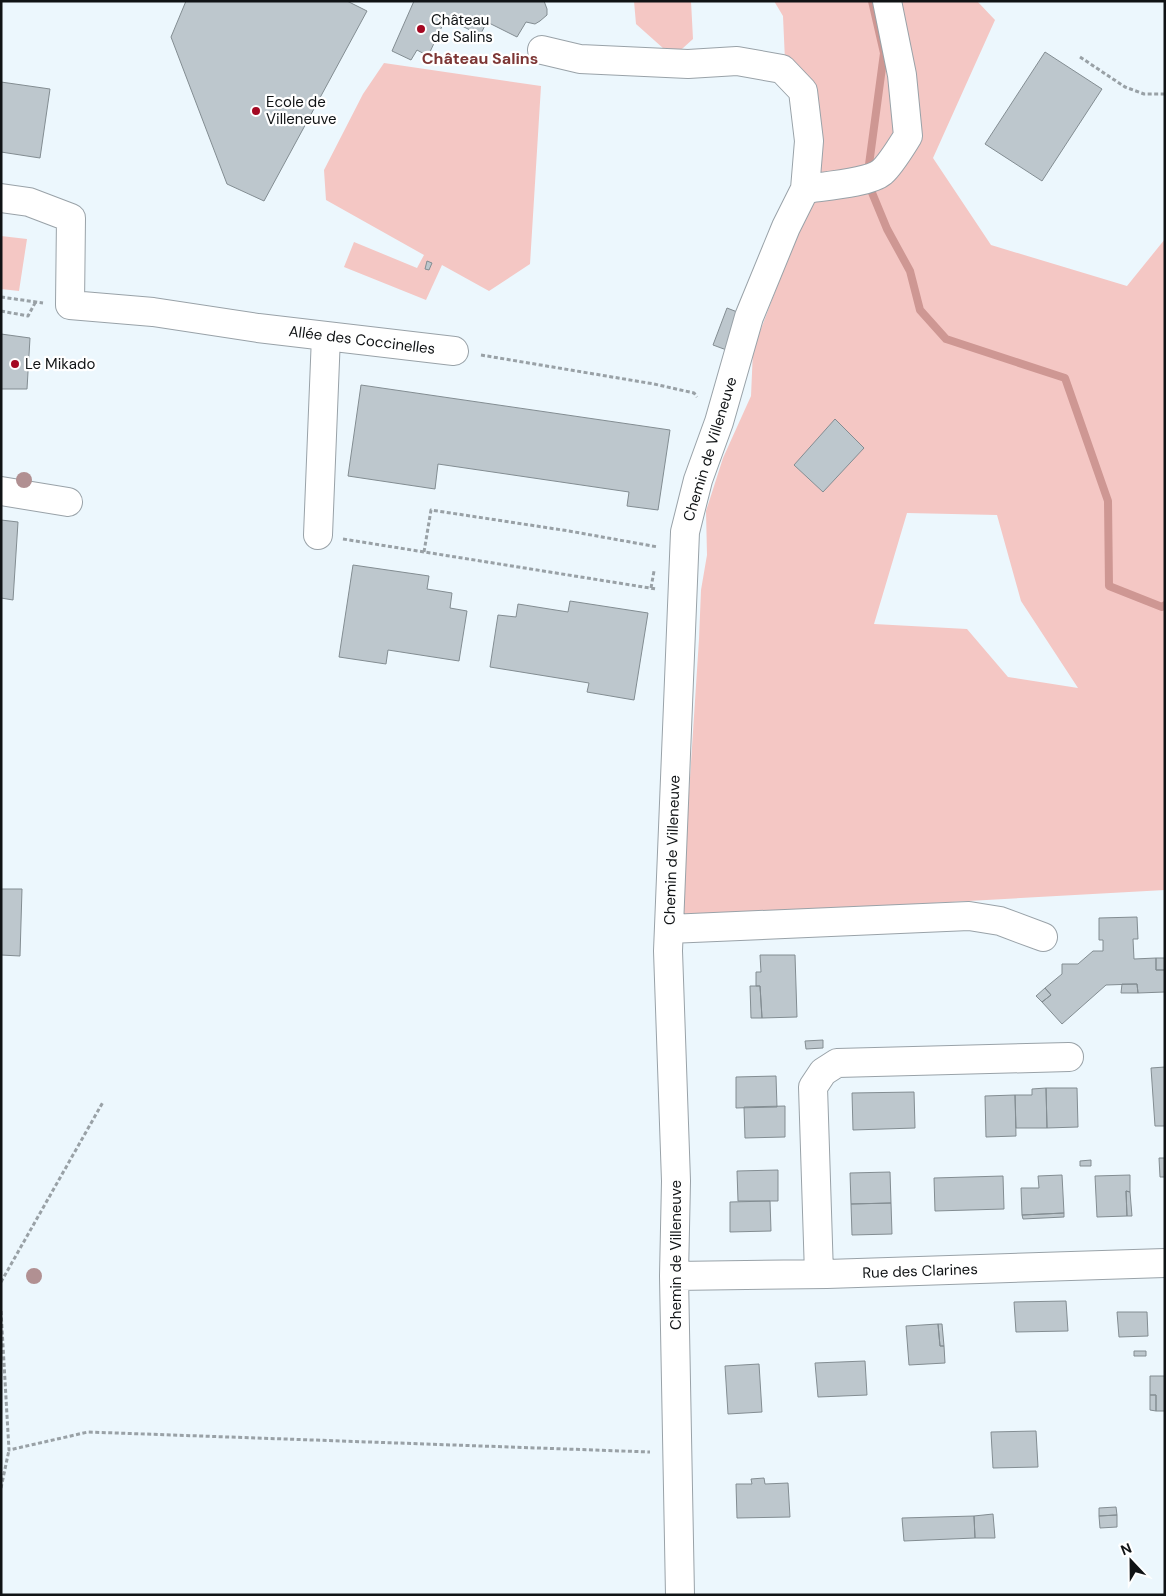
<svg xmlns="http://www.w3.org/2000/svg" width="1166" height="1596" font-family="'DM Sans',sans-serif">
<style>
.green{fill:#f4c7c4;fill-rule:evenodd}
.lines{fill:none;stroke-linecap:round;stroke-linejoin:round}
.stream{stroke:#ce9793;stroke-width:8}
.building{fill:#bdc7cd;stroke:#838d92}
.minor-casing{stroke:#99a2a8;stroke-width:30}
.path{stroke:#99a1a6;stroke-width:3;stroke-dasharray:4 2.5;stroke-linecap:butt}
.minor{stroke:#fff;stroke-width:28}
.tree{fill:#b19092}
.poi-dot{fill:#a40822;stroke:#fff;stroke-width:2}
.labels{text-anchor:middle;stroke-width:4.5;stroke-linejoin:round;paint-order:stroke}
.poi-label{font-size:15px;fill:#101315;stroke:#fff;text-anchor:start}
.street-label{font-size:15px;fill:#101315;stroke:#fff}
.neighbourhood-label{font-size:16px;font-weight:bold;fill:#7d3635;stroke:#fff}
</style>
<rect width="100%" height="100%" fill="#ecf7fd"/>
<path class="green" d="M634,1H691L693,39L673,57L636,24Z
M774,1H977L995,20L933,158L991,245L1127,286L1165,239V890L681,917L699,639L701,590L707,555L706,511L723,458L751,396L753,350L807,207L794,139L796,113L786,83L783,16ZM907,513L997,515L1021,601L1078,688L1008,677L967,629L874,624Z
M384,63L541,86L530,264L489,291L442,265L426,300L344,267L354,242L417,268L424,255L326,200L324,170L363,94Z
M1,236L27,239L19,291L1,289Z"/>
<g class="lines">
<path class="stream" d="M868,172L884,53L872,1
M868,183L887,229L910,271L920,310L946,339L1065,378L1108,501L1109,586L1162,607L1165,605"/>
</g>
<path class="building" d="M186,1H347L367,11L264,201L227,184L171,37Z
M414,1H544L547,9V15L540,21L535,24L526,22L517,37L487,22L480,35L446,18L428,56L417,50L411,60L392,51Z
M1045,52L1102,89L1042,181L985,144Z
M1,82L50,89L40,158L1,152Z
M427,261L432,263L429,270L425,269Z
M727,308L745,315L732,352L713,345Z
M1,334L30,338L27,389H1Z
M361,385L670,430L658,510L627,506L629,492L438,464L435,489L348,476Z
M835,419L864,448L823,492L794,465Z
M1,520L18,522L13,600L1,598Z
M353,565L429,576L427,589L452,593L450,608L467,611L459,661L388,650L386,664L339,657Z
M570,601L648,613L634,700L587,692L589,683L490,667L498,615L516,617L518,604L568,612Z
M1,889H22L20,956L1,955Z
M1137,917L1138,939H1133L1134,959L1156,958V970H1165V992L1138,993L1137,984L1106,985L1062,1024L1042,1002L1051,995L1045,988L1062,974V964H1078L1093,951H1103V940H1099V918Z
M760,955H795L797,1017L762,1018L760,986H756V972H761Z
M1156,958H1165V970H1156Z
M1122,984H1137L1138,993H1121Z
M750,986H760L762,1018H751Z
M1045,988L1051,995L1042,1002L1036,996Z
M823,1040V1048L806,1049L805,1041Z
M1165,1067V1126H1155L1151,1068Z
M776,1076L777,1107L736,1108V1077Z
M1046,1088H1077L1078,1127L1047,1128Z
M1046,1088L1047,1128H1016L1015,1095H1032V1089Z
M914,1092L915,1128L853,1130L852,1093Z
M1015,1095L1016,1136L986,1137L985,1096Z
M785,1106V1137L745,1138L744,1107Z
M1159,1158H1165V1177H1160Z
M1091,1160V1166H1080V1161Z
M778,1170V1201H738L737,1171Z
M890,1172L891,1203L851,1204L850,1173Z
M1062,1175L1064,1213L1022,1215L1021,1188H1039L1038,1176Z
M1130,1175V1192L1126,1191L1127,1216L1097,1217L1095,1176Z
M1003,1176L1004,1209L935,1211L934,1178Z
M1126,1191L1130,1192L1132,1216H1127Z
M770,1201L771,1231L730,1232V1202Z
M891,1203L892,1234L852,1235L851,1204Z
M1064,1213V1217L1023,1219L1022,1215Z
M1066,1301L1068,1331L1016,1332L1014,1302Z
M1117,1312H1147L1148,1336L1119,1337Z
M938,1324H942L944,1346H940Z
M938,1324L940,1346H944L945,1363L909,1365L906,1326Z
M1134,1351H1146V1356H1134Z
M865,1361L867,1395L818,1397L815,1363Z
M759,1364L762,1412L728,1414L725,1366Z
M1150,1376H1165V1411H1156V1395H1150Z
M1150,1395H1156V1411L1150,1410Z
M1036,1431L1038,1467L993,1468L991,1432Z
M764,1478L765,1484L788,1483L790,1517L737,1518L736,1484H752L751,1479Z
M1116,1507L1117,1515L1099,1516V1508Z
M993,1514L995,1538H975L974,1516Z
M1117,1515V1527L1100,1528L1099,1516Z
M974,1516L975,1538L904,1541L902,1518Z"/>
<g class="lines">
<defs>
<path id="minor" d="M542,50L580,59L688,64L737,61L782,69L803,91L809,141L805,189
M1,198L29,202L71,218L70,305L153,312L258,328L454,351
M1,491L68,502
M318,535L326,336
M669,929L969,916L1000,921L1043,937
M819,1274L813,1087L823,1072L837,1063L1069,1057
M674,1276L827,1274L1165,1263
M680,1595L674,1276L676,1181L668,951L685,532L698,480L719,422L749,317L786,227L805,189C824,186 869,183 882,172C891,164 901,147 908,136L902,75L887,1"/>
</defs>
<use href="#minor" class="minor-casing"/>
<path class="path" d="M1080,57L1125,87L1144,94H1165
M1,297L43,303
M1,311L28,316L35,303
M481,355L654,384L694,393L697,397
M343,539L656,589
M424,552L431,510L569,531L658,547
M651,588L654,571
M1,1282L103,1102
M1,1311L9,1450L88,1432L650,1452
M1,1488L9,1450"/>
<use href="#minor" class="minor"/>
</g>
<g class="tree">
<circle cx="24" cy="480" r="8"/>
<circle cx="34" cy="1276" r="8"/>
</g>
<g class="poi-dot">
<circle cx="421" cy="29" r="5"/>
<circle cx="256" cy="111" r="5"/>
<circle cx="15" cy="364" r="5"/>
</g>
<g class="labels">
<g class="poi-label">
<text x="431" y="25">Château<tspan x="431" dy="17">de Salins</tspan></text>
<text x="266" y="107">Ecole de<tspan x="266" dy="17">Villeneuve</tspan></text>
<text x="25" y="369">Le Mikado</text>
</g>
<g class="street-label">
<text transform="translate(362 340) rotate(7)" y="5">Allée des Coccinelles</text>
<text transform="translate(710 449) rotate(-73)" y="5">Chemin de Villeneuve</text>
<text transform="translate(672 850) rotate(-88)" y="5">Chemin de Villeneuve</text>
<text transform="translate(676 1255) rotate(-90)" y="5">Chemin de Villeneuve</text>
<text transform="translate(920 1271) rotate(-2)" y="5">Rue des Clarines</text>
</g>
<g class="neighbourhood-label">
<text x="480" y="64">Château Salins</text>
</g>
</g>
<rect width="1166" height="1596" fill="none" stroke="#101315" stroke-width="5"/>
<g transform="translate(1131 1561) rotate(338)" stroke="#ffffff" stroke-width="4" paint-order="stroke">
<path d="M0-4L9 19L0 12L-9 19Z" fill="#101315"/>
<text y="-8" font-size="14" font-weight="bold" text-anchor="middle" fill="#101315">N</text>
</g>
</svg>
